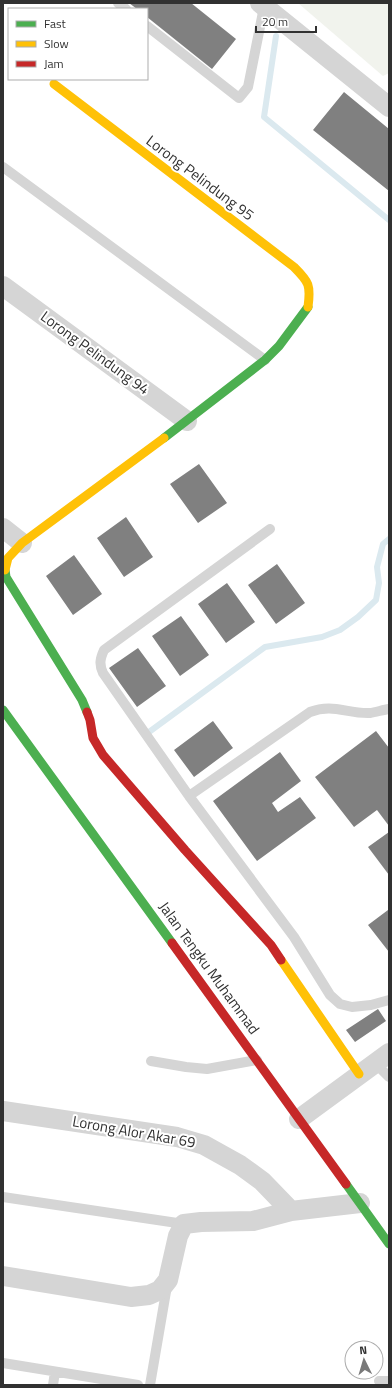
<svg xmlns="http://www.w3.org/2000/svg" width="392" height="1388" font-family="'Titillium Web',sans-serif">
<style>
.green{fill:#f1f3ed}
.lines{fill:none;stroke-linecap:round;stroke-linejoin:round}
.stream{stroke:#dbe9ef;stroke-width:6}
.building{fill:#808080}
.lane{stroke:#d5d5d5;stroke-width:10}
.street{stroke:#d5d5d5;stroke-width:20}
.fast{stroke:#4caf50;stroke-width:9}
.slow{stroke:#ffc107;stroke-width:9}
.jam{stroke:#c62828;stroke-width:9}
.labels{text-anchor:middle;stroke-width:4;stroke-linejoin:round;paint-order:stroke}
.street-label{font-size:15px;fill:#313131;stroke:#fff}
</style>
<rect width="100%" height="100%" fill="#fff"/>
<path class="green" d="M298,3H389V73L383,76Z"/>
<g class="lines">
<path class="stream" d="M276,36L264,117L389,220
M149,732L265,647L322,637L340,630L358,617L376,600L379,583L377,567L383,544L389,539"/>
</g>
<path class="building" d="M129,3H191L236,39L212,69L147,17V9H137Z
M344,92L389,129V191L313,130Z
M199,464L227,503L198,523L170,484Z
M126,517L153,557L124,577L97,538Z
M74,555L102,594L73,615L46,576Z
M277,564L305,603L276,624L248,585Z
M227,583L255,622L226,643L198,604Z
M181,616L209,655L180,676L152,636Z
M138,648L166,686L137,707L109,668Z
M213,721L233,748L194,777L174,750Z
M376,731L389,748V826L377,810L354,827L315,777Z
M280,752L301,781L272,803L278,812L300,797L316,818L257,861L213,801Z
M389,832V875L368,847Z
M388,910L389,911V952L368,925Z
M378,1009L386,1021L355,1042L346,1030Z"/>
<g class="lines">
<path class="lane" d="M118,3L126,9
M147,26L239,98L248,87L264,7
M3,167L265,360
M270,529L104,650C100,659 99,664 103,673L189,796L294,937L330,995L340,1004L352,1007L371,1005L389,1000
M189,796L310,712C333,703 347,714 370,713C376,712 383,710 389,709
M151,1061L186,1067L207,1069L257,1060
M375,1063L389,1077
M3,1197L184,1224
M3,1363L138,1385
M379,1381H389
M53,1385L55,1372
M150,1385L167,1286"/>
<path class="street" d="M260,3L389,107
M3,286L187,421
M3,528L22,543
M3,1111L177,1137L204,1145L240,1165L262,1181L291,1211
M299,1119L389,1053
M3,1276L131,1297L149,1295L160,1290L168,1280L178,1236L184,1224L201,1222L253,1221L291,1211L360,1203"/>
<path class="fast" d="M164,438L265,360L279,346L308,307
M5,570L6,577L82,700L87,712
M3,710L172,943
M346,1184L389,1244"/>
<path class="slow" d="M54,84L294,267C309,282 311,285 308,307
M5,570L8,558L22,543L164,438
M281,960L359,1074"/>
<path class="jam" d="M87,712L90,720L93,738L103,755L185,850L271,945L281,960
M172,943L346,1184"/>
</g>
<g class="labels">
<g class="street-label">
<text transform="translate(200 178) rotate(37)" y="5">Lorong Pelindung 95</text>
<text transform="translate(95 353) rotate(36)" y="5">Lorong Pelindung 94</text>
<text transform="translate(209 968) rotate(54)" y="5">Jalan Tengku Muhammad</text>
<text transform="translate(134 1132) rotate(10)" y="5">Lorong Alor Akar 69</text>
</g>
</g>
<rect width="392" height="1388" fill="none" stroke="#313131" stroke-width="8"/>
<rect x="8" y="8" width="140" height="72" fill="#ffffff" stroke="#adadad"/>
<rect x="16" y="21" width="20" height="6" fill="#4caf50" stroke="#adadad"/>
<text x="44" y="28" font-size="12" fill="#313131">Fast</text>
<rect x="16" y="41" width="20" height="6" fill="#ffc107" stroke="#adadad"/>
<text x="44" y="48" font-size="12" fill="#313131">Slow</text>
<rect x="16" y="61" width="20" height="6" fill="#c62828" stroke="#adadad"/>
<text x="44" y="68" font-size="12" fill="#313131">Jam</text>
<g transform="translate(364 1360) rotate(355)"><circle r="19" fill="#ffffff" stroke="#adadad"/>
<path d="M0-3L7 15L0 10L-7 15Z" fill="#797979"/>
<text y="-6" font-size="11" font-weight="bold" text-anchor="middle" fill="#313131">N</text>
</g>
<path d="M256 26v6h60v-6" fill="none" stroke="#313131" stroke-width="2"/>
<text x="262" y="26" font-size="12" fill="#313131" stroke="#ffffff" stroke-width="3" paint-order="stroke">20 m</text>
</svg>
